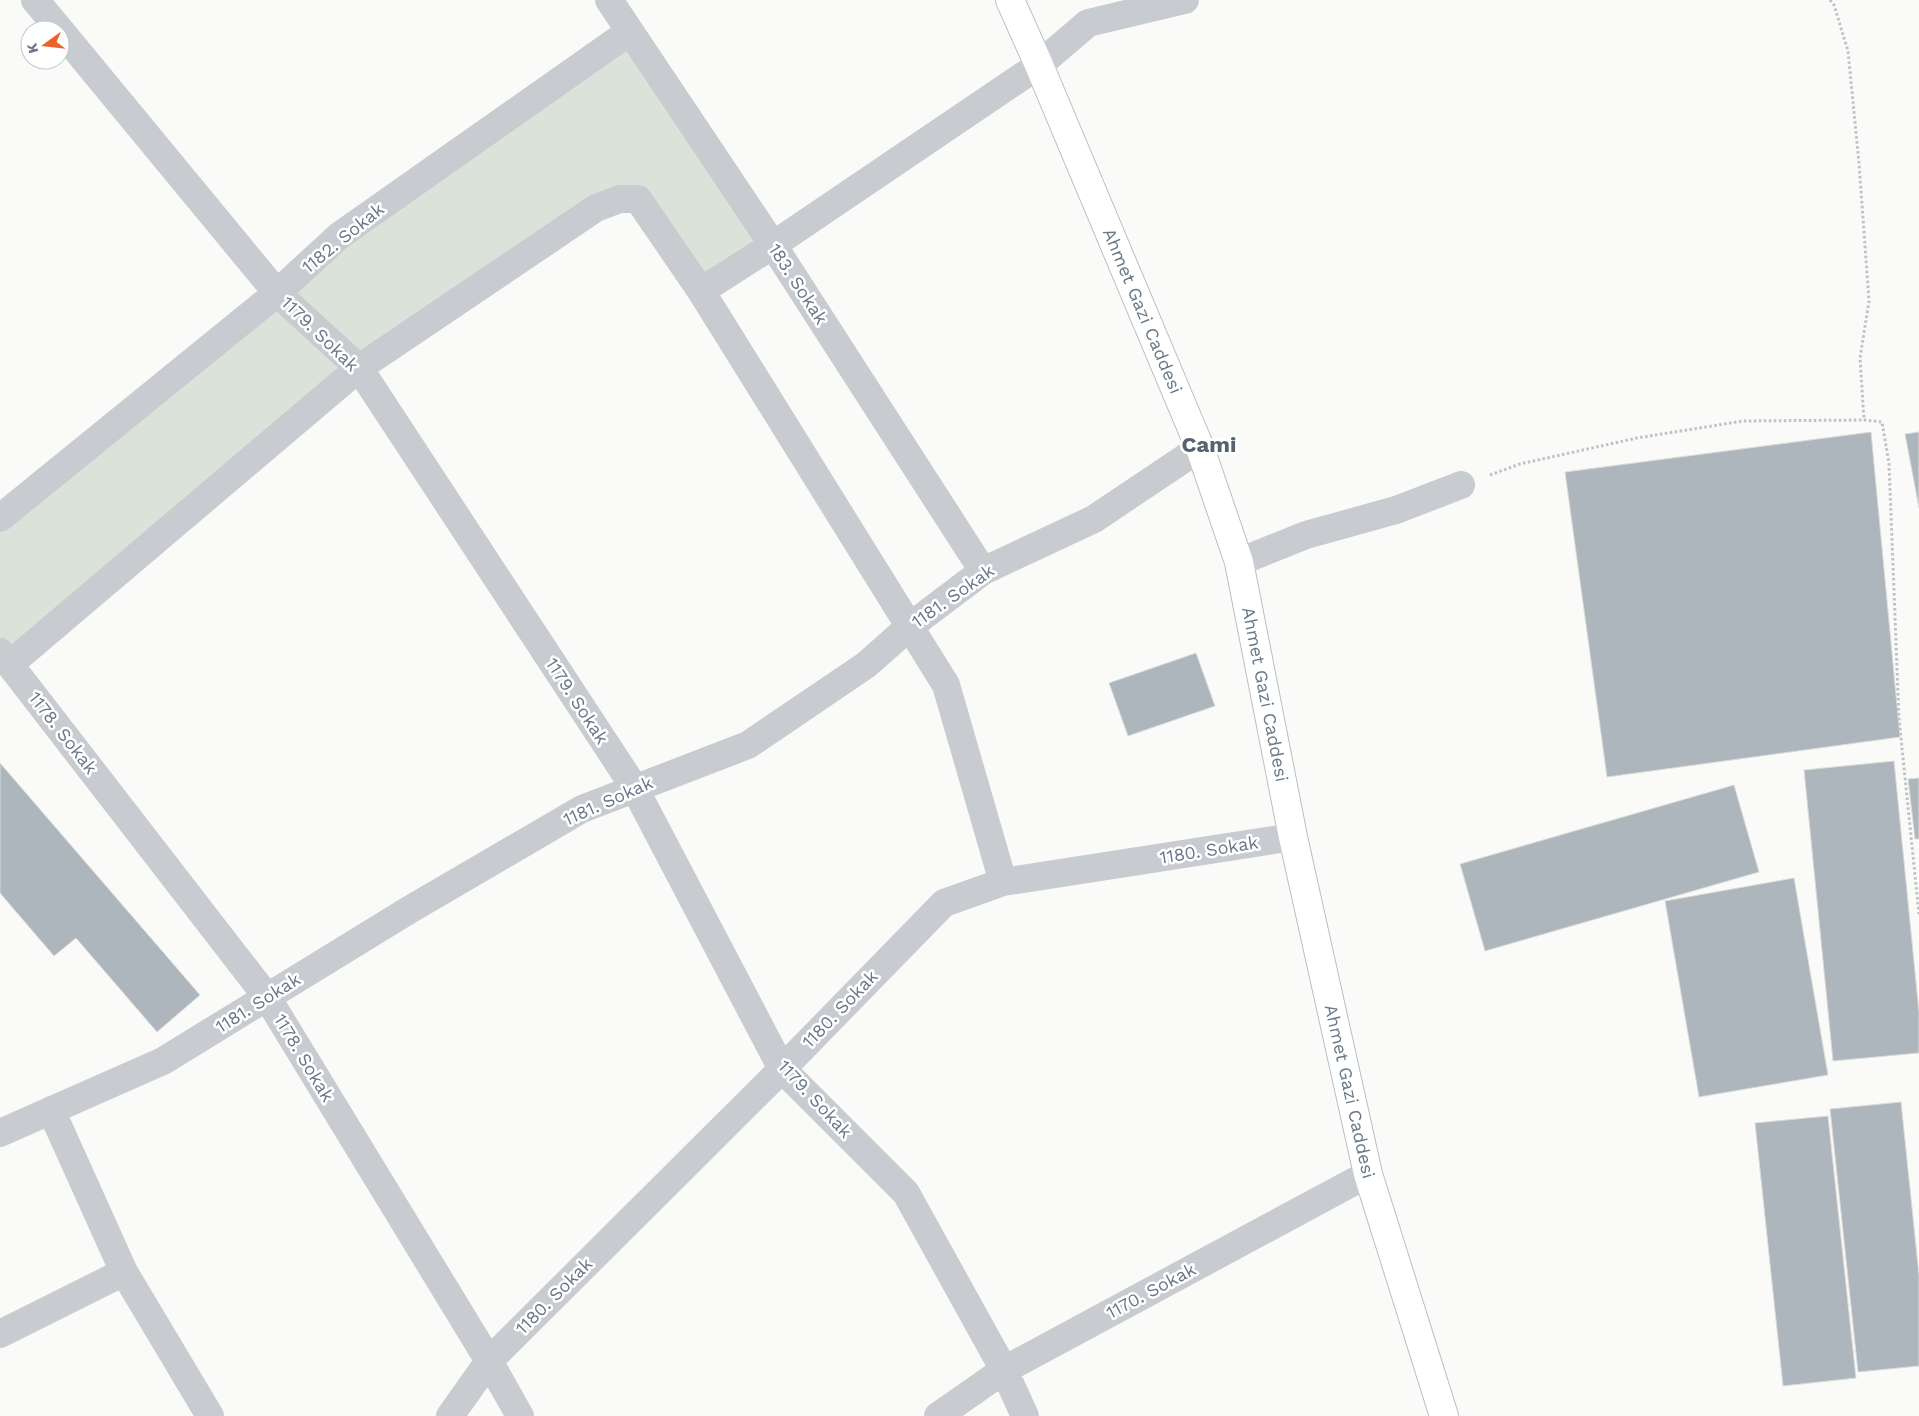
<svg xmlns="http://www.w3.org/2000/svg" width="1919" height="1416" font-family="'Work Sans',sans-serif">
<style>
.green{fill:#dbe2d9}
.building{fill:#aeb6bd;stroke:#dcdcda}
.lines{fill:none;stroke-linecap:round;stroke-linejoin:round}
.secondary-casing{stroke:#babfc4;stroke-width:30}
.path{stroke:#bfc2c5;stroke-width:3;stroke-dasharray:2.5 2.5;stroke-linecap:butt}
.street{stroke:#c8cbcf;stroke-width:28}
.secondary{stroke:#fff;stroke-width:28}
.labels{text-anchor:middle;stroke-width:5;stroke-linejoin:round;paint-order:stroke}
.street-label{font-size:18px;fill:#687889;stroke:#fff}
.district-label{font-size:22px;font-weight:bold;fill:#56626e;stroke:#fff}
</style>
<rect width="100%" height="100%" fill="#fafaf8"/>
<path class="green" d="M629,32L773,245L701,291L620,199L359,368L10,664L0,652V518L277,293Z"/>
<path class="building" d="M1871,432L1900,737L1607,777L1565,472Z
M1919,432V508L1905,434Z
M1196,653L1215,706L1128,736L1109,683Z
M1894,761L1919,1012V1053L1833,1061L1804,770Z
M0,763L200,995L157,1032L76,938L54,956L0,893Z
M1919,778V839H1915L1908,779Z
M1734,785L1759,872L1485,951L1460,864Z
M1794,878L1828,1075L1699,1097L1665,901Z
M1901,1102L1919,1275V1366L1858,1372L1830,1109Z
M1828,1116L1856,1378L1783,1386L1755,1123Z"/>
<g class="lines">
<defs>
<g id="secondary">
<path id="s1" d="M1010,0L1039,65L1200,448L1239,562L1293,837L1368,1174L1444,1416"/>
</g>
</defs>
<use href="#secondary" class="secondary-casing"/>
<path class="path" d="M1830,0L1834,5L1848,51L1859,163L1869,301L1860,358L1864,420
M1490,475L1520,464L1637,438L1743,421L1864,420L1882,422L1889,463L1899,719L1919,914"/>
<path class="street" d="M35,0L60,30
M609,0L773,245L983,571
M60,30L277,293L359,368L634,787L782,1069L906,1193L1004,1370L1025,1416
M701,291L773,245L1039,65L1088,23L1185,0
M0,518L277,293L339,236L629,32
M1239,562L1306,535L1396,510L1461,485
M0,652L267,997L489,1361L520,1416
M10,664L359,368L596,208L620,199H638L701,291L946,685L1003,882
M51,1110L124,1272L210,1416
M0,1133L163,1061L409,910L582,809L748,745L866,665L909,627L983,571L1094,519L1200,448
M0,1334L124,1272
M450,1416L489,1361L782,1069L944,903L1003,882L1293,837
M938,1416L1004,1370L1368,1174"/>
<use href="#secondary" class="secondary"/>
</g>
<g class="labels">
<g class="street-label">
<text transform="translate(343 238) rotate(-39)" y="6">1182. Sokak</text>
<text transform="translate(798 284) rotate(57)" y="6">183. Sokak</text>
<text dy="6" stroke="none"><textPath href="#s1" startOffset="338">Ahmet Gazi Caddesi</textPath></text>
<text transform="translate(320 334) rotate(44)" y="6">1179. Sokak</text>
<text transform="translate(953 596) rotate(-35)" y="6">1181. Sokak</text>
<text dy="6" stroke="none"><textPath href="#s1" startOffset="742">Ahmet Gazi Caddesi</textPath></text>
<text transform="translate(577 701) rotate(57)" y="6">1179. Sokak</text>
<text transform="translate(63 733) rotate(52)" y="6">1178. Sokak</text>
<text transform="translate(608 801) rotate(-24)" y="6">1181. Sokak</text>
<text transform="translate(1209 850) rotate(-9)" y="6">1180. Sokak</text>
<text transform="translate(258 1003) rotate(-32)" y="6">1181. Sokak</text>
<text transform="translate(840 1009) rotate(-46)" y="6">1180. Sokak</text>
<text transform="translate(304 1058) rotate(59)" y="6">1178. Sokak</text>
<text dy="6" stroke="none"><textPath href="#s1" startOffset="1148">Ahmet Gazi Caddesi</textPath></text>
<text transform="translate(815 1099) rotate(47)" y="6">1179. Sokak</text>
<text transform="translate(1151 1291) rotate(-28)" y="6">1170. Sokak</text>
<text transform="translate(554 1296) rotate(-45)" y="6">1180. Sokak</text>
</g>
<g class="district-label">
<text x="1209" y="452">Cami</text>
</g>
</g>
<g transform="translate(45 45) rotate(255)"><circle r="24" fill="#ffffff" stroke="#c3c9d0"/>
<path d="M0-4L9 19L0 12L-9 19Z" fill="#e86229"/>
<text y="-8" font-size="14" font-weight="bold" text-anchor="middle" fill="#687889">K</text>
</g>
</svg>
